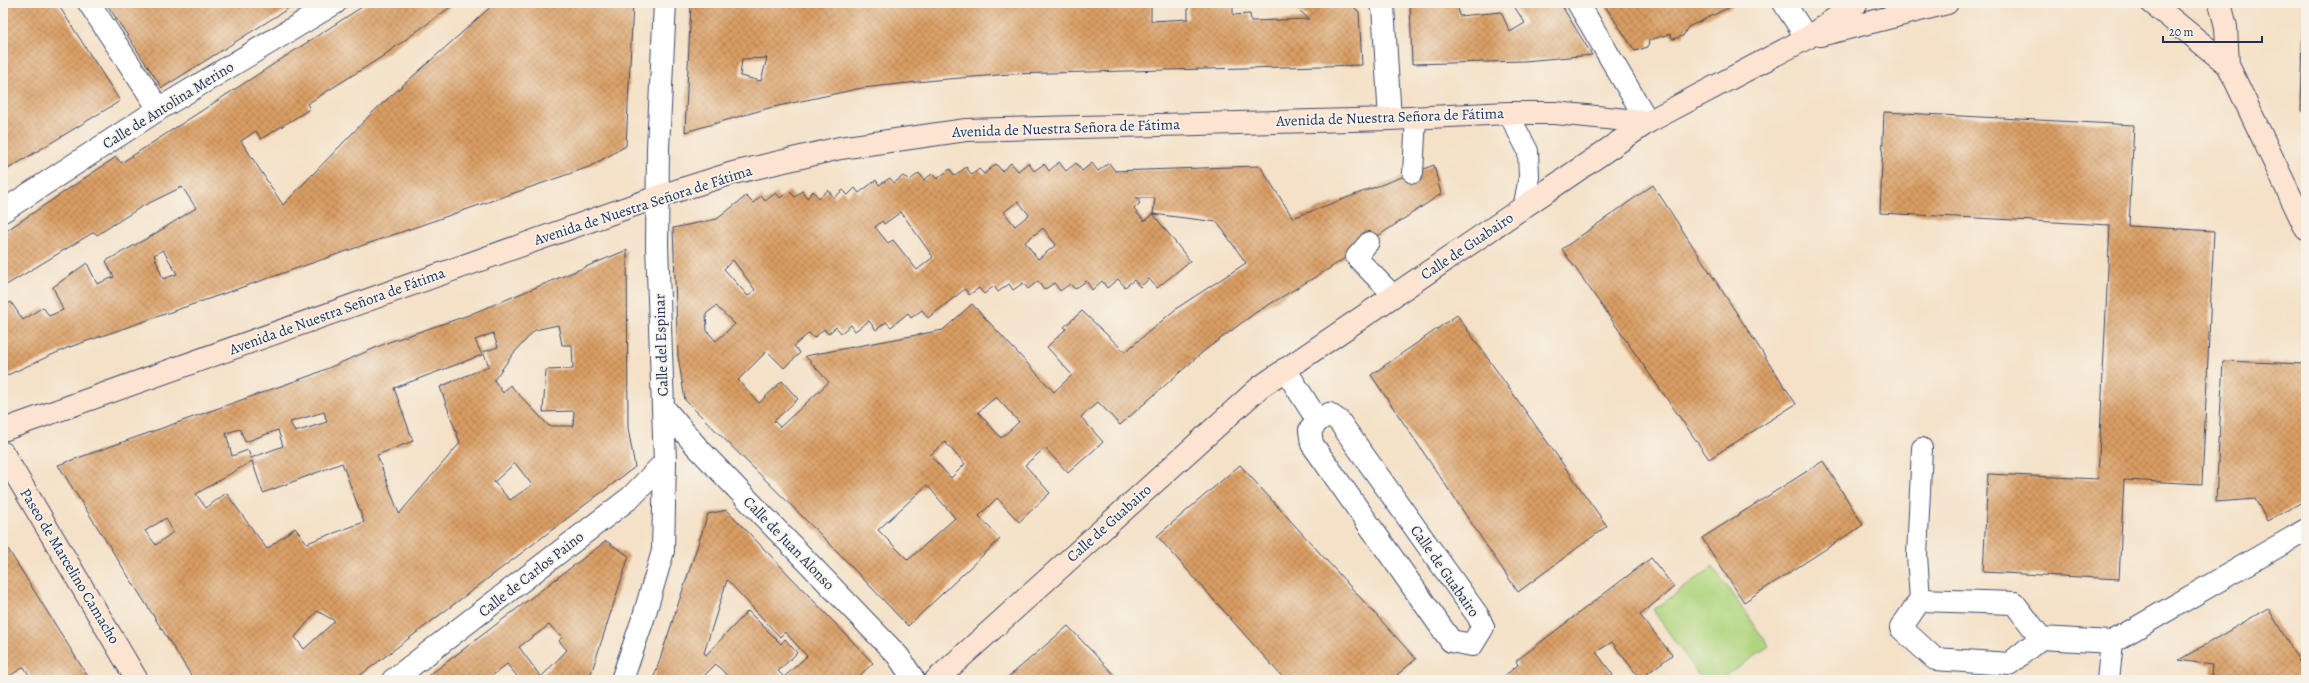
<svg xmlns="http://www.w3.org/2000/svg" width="2309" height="683" font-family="Alegreya,serif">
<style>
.garden{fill:#b0d57f;stroke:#66826e}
.building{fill:url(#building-cross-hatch);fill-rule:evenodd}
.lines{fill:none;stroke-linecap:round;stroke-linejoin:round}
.lane-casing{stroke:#3c4a6e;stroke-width:22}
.street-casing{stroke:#3c4a6e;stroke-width:24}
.secondary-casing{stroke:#3c4a6e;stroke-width:24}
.lane{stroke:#fff;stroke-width:20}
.street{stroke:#fff;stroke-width:22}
.secondary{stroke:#fde4d1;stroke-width:22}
.labels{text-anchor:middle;stroke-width:3.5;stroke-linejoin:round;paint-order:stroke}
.street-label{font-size:15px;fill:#1b2f5e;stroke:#f7f3e8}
</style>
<defs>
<pattern id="building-cross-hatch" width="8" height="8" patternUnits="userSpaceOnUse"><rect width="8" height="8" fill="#da9e64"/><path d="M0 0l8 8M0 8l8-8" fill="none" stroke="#b08156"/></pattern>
</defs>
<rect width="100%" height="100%" fill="#f7f3e8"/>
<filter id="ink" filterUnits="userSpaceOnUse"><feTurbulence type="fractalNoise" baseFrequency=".025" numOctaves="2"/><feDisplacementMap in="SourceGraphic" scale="8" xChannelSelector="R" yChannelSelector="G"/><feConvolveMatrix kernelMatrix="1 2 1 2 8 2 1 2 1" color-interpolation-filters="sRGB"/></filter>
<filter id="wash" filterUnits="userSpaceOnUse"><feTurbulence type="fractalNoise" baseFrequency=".012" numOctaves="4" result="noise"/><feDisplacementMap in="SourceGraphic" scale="16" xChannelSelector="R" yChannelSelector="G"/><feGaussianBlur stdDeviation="0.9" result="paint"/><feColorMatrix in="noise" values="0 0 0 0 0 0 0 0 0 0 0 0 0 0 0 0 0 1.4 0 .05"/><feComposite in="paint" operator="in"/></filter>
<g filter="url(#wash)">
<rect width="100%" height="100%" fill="#f4e1c7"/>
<path class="garden" d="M1713,567L1769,646L1720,680H1702L1653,610Z"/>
<g id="blocks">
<path class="building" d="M3,3H57L120,101L3,172Z
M106,3H297L162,88Z
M368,3H456L380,58L307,104L310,109L261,139L256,131L241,141L283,205L373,112L495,3H633L626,146L589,167L67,348L3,377V301L5,305L11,302L23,320L43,307L49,316L63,310L53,287L87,263L97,284L114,277L106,261L153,235L196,208L182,187L141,207L97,235L94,232L3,287V233L116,157L121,163ZM163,250L177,274L163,279L154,255Z
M691,3H1151V21L1188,19V3H1233V15L1250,14L1251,21L1309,19L1291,3H1350L1359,12L1362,65L1010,74L936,80L862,88L769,108L685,132ZM767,58L761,81L740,76L742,59Z
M1410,3H1458L1459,16L1501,12L1510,32L1525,23L1512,3H1560L1592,55L1524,61L1412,64Z
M1603,3H1739L1688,27L1683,36L1673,39L1670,34L1649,40L1648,47L1635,51Z
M2304,3H2306V112L2301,111Z
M1884,112L2134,125L2129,226L2214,231L2202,484L2124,480L2119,579L1983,572L1988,474L2098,479L2110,225L1880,213Z
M1059,162L1066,171L1076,163L1082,171L1092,163L1098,171L1109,163L1115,171L1260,166L1293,218L1434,165L1441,194L1327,270L1255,313L1204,351L1120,425L1098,402L1081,417L1103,442L1068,473L1045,448L1025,465L1050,493L1019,522L997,498L979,516L1000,539L908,626L830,544L685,400L678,356L673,228L717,219L746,196L753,203L761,196L765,201L776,193L780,198L789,191L795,197L802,191L807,198L813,191L819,198L828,190L834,198L843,190L848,195L855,188L859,193L876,180L879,185L890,178L894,183L903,176L910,180L919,173L924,180L932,174L937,179L950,169L955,176L966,167L972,175L979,169L984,174L996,164L1002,171L1011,163L1018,171L1028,163L1034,171L1044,164L1049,171ZM1136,198H1155L1153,214L1217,222L1246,263L1177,308L1125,352L1082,311L1064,327L1066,329L1047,347L1072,375L1054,392L972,304L943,330L805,356L829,382L780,427L774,421L798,399L782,381L759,403L738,380L767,351L784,368L800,353L794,346L809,333L814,338L824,329L828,334L836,327L841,333L851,325L855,331L869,321L876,330L886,322L891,327L908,313L911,318L922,310L928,318L965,289L969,295L979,288L984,294L994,286L998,292L1009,284L1013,290L1023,283L1028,289L1038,281L1044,290L1054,283L1060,291L1070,284L1075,289L1086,281L1092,290L1102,281L1107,288L1118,279L1125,287L1134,280L1140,287L1149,279L1157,288L1190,261L1153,214L1144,221L1134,209L1140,203ZM1018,201L1029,215L1015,226L1004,212ZM901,212L933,257L917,270L893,240L888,243L875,227L882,221L884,224ZM1043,228L1056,245L1038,259L1025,242ZM733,260L755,290L748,296L724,269ZM716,306L735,324L716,341L707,331L706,314ZM996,397L1019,422L1001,438L978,412ZM945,442L965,464L951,478L930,455ZM927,485L955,518L908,560L878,530Z
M1653,185L1796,404L1709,459L1562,249Z
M627,250L628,428L635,467L354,680H194L58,465L312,375L389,342L466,316ZM558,325L562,345H572L573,369L546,370L543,412L574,411L573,426H549L510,385L503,393L494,380L513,354L535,330ZM493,333L498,347L483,352L489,366L440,387L460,443L399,514L377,455L413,441L394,388L482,355L475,340ZM324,412L327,422L295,432L290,422ZM240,429L245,442L278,430L283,446L251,458L248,450L232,456L226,433ZM252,461L263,493L342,463L364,522L307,543L295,528L267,549L226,493L206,508L196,494ZM515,463L532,485L510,500L494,482ZM166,518L173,532L156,545L145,531ZM317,611L335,621L304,649L295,637Z
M1457,315L1607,526L1518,592L1371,375Z
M2223,361L2306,364V500L2267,521L2255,499L2216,502Z
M1823,461L1863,525L1744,602L1702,538Z
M1240,465L1416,659L1391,680H1285L1157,536Z
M727,510L873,663L855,680H731L716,664L700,680H653L708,514ZM727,580L780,637L785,632L807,656L784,677L778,671L797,653L785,639L781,644L748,611L706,655L704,653Z
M3,541L85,672L90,680H32L24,667L3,680Z
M606,541L629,556L589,680H520L507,664L487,680H423ZM549,625L562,637L559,641L567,650L541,677L519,647Z
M1651,558L1674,587L1640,615L1672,655L1640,679L1612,642L1596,652L1613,675L1607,680H1499L1518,665L1516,661Z
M2268,608L2306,673V680H2237L2211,675L2212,665L2179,660Z
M1068,626L1119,680H1005Z"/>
</g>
</g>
<g filter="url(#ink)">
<use href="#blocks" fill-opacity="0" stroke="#3c4a6e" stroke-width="1"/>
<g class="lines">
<defs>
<path id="lane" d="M1508,113L1528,151L1529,177L1523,209
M1413,173L1416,117
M1369,242L1356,257L1394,296
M1920,600L1917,555L1922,448"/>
<path id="street" d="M89,3L159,109
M1380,3L1383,6L1390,119
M1578,3L1648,122
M1784,3L1807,38
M3,211L159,109L335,3
M1285,369L1318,421L1310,430L1312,444L1451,641L1472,645L1483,627L1478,616L1339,421L1329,414L1318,421
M663,407L697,447L898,656L914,680
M2041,638L2014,603L1920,600L1901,628L1935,659L2009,664L2041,638L2112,642
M393,680L631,497L665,462
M622,680L644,616L663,551L665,462L657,245L658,148L665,3
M2108,680L2112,642L2306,530"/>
<path id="secondary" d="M2152,3L2228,65
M2220,3L2226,27L2228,65L2306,229
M1820,35L1947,3
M3,430L657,197L733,173L840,148L966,130L1390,119L1508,113H1555L1648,122
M3,453L137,680
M936,680L1260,387L1648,122L1807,38L1857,3"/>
</defs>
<use href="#lane" class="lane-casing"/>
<use href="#street" class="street-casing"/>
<use href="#secondary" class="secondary-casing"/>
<use href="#lane" class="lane"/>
<use href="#street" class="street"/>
<use href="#secondary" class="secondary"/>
</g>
</g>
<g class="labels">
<g class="street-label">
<text transform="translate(168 105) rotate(-32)" y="5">Calle de Antolina Merino</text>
<text transform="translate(1390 117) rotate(-2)" y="5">Avenida de Nuestra Señora de Fátima</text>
<text transform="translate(1066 128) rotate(-2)" y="5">Avenida de Nuestra Señora de Fátima</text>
<text transform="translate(643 205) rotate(-18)" y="5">Avenida de Nuestra Señora de Fátima</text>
<text transform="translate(1467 246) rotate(-34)" y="5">Calle de Guabairo</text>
<text transform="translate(337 311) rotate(-20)" y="5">Avenida de Nuestra Señora de Fátima</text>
<text transform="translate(661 345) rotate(-92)" y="5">Calle del Espinar</text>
<text transform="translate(1109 523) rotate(-42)" y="5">Calle de Guabairo</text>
<text transform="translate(789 543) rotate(46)" y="5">Calle de Juan Alonso</text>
<text transform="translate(70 566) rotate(59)" y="5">Paseo de Marcelino Camacho</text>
<text transform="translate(1445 571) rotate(55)" y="5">Calle de Guabairo</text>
<text transform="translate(531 574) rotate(-38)" y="5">Calle de Carlos Paino</text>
</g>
</g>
<rect width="2309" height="683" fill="none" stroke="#f7f3e8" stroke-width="16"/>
<path d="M2163 36v6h99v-6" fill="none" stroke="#1b2f5e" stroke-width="2"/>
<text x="2169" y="36" font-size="12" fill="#1b2f5e" stroke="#f7f3e8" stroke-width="3" paint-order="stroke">20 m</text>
</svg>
